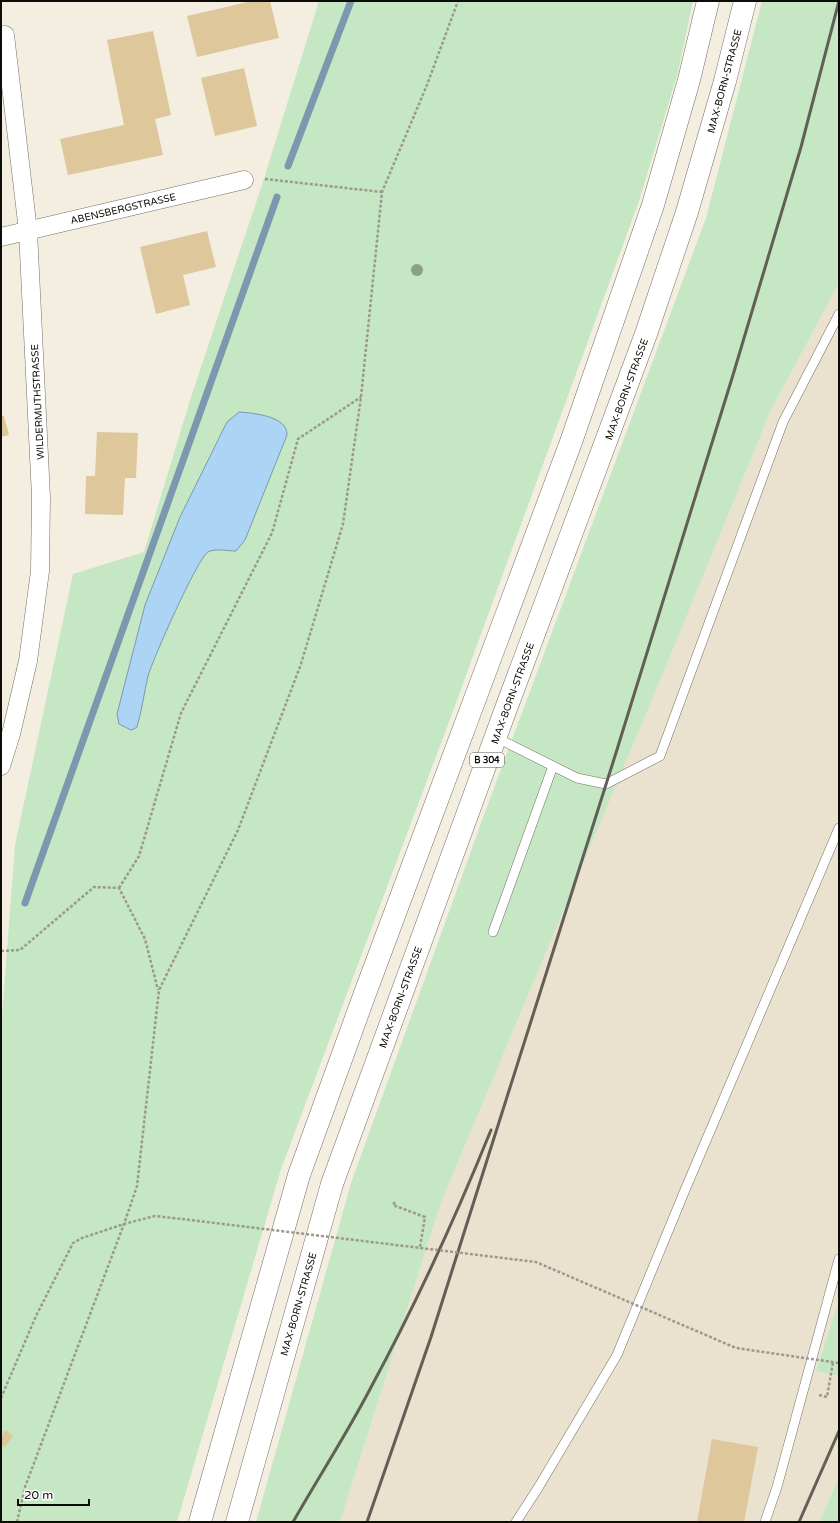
<svg xmlns="http://www.w3.org/2000/svg" width="840" height="1523" font-family="'Varela Round',sans-serif">
<style>
.built{fill:#eae1ce}
.green{fill:#c5e7c3}
.water{fill:#abd4f5;stroke:#7c98ae}
.lines{fill:none;stroke-linecap:round;stroke-linejoin:round}
.stream{stroke:#7c98ae;stroke-width:7}
.building{fill:#ddc79b}
.lane-casing{stroke:#757065;stroke-width:10}
.street-casing{stroke:#757065;stroke-width:19}
.primary-casing{stroke:#757065;stroke-width:23}
.path{stroke:#9d988f;stroke-width:2.5;stroke-dasharray:3 2;stroke-linecap:butt}
.lane{stroke:#fff;stroke-width:9}
.street{stroke:#fff;stroke-width:18}
.primary{stroke:#fff;stroke-width:22}
.rail{stroke:#625f57;stroke-width:3}
.path-bridge{stroke:#9d988f;stroke-width:2.5;stroke-dasharray:3 2;stroke-linecap:butt}
.tree{fill:#8aa281}
.labels{text-anchor:middle;stroke-width:3;stroke-linejoin:round;paint-order:stroke}
.shield{fill:#fff;stroke:#565552;stroke-width:1}
.shield-label{font-size:9px;font-weight:bold;fill:#0e0c08}
.street-label{font-size:10px;fill:#0e0c08;stroke:#fff}
</style>
<rect width="100%" height="100%" fill="#f4eee1"/>
<path class="built" d="M839,283V1300L816,1370L839,1376V1476L820,1522H340L440,1205L669,659L771,410Z"/>
<path class="green" d="M319,1H693L678,72L639,201L449,722L281,1169L177,1522H1V1030L15,845L73,574L144,552L191,397L261,188Z
M762,1H839V283L771,410L669,659L440,1205L340,1522H256L351,1183L484,815L706,218Z
M839,1300V1376L816,1371Z
M839,1476V1522H820Z"/>
<path class="water" d="M239,412C253,413 288,416 287,435L245,540L236,551C227,551 215,548 208,552C197,559 153,659 148,676C144,693 142,710 137,727L134,729L131,730L119,724L117,714L145,605L180,517L227,422Z"/>
<g class="lines">
<path class="stream" d="M288,166L351,1
M25,903L277,197"/>
</g>
<path class="building" d="M252,1H270L279,38L197,57L187,16Z
M153,31L171,115L155,119L163,155L68,175L60,139L124,125L107,40Z
M244,68L257,126L215,136L201,78Z
M207,231L216,267L183,275L190,305L156,314L140,247Z
M1,416H4L9,435L1,437Z
M97,432L138,433L136,478H125L123,515L85,514L86,476H95Z
M6,1430L13,1436L5,1447L1,1444V1436Z
M712,1439L758,1447L744,1522H697Z"/>
<g class="lines">
<defs>
<path id="lane" d="M495,737L577,778L606,784L660,756L783,422L839,314
M493,932L553,766
M516,1522L538,1488L617,1355L685,1190L839,828
M765,1522L777,1487L839,1259"/>
<path id="street" d="M1,237L244,180
M1,766L11,734L28,661L40,571L41,497L28,231L5,35"/>
<path id="primary" d="M200,1522L299,1175L364,996L571,442L653,205L689,80L708,1
M237,1522L332,1184L504,714L646,334L687,212L725,81L745,1"/>
</defs>
<use href="#lane" class="lane-casing"/>
<use href="#street" class="street-casing"/>
<use href="#primary" class="primary-casing"/>
<path class="path" d="M265,179L382,192
M119,888L139,856L181,713L272,533L298,439L361,397
M1,951L20,950L94,887L119,888L145,939L158,990
M395,1202L393,1205L425,1217L420,1247
M819,1395L827,1397L833,1362
M1,1398L36,1316L73,1243L82,1238L124,1224L155,1216L182,1219
M17,1522L25,1487L124,1224L137,1186L159,990L238,830L301,664L343,524L361,397L382,192L427,85L458,1"/>
<use href="#lane" class="lane"/>
<use href="#street" class="street"/>
<use href="#primary" class="primary"/>
<path class="rail" d="M293,1522C318,1478 346,1435 369,1391C415,1306 455,1219 491,1130
M367,1522L431,1337L615,756L733,375L801,147L839,1
M799,1522L839,1431"/>
<path class="path-bridge" d="M182,1219L536,1262L736,1348L839,1363"/>
</g>
<circle class="tree" cx="417" cy="270" r="6"/>
<g class="labels">
<rect class="shield" x="470" y="753" width="34" height="14" rx="3"/>
<g class="shield-label">
<text x="487" y="763">B 304</text>
</g>
<g class="street-label">
<text transform="translate(724 81) rotate(-75)" y="4">MAX-BORN-STRASSE</text>
<text transform="translate(123 208) rotate(-13)" y="4">ABENSBERGSTRASSE</text>
<text transform="translate(626 389) rotate(-70)" y="4">MAX-BORN-STRASSE</text>
<text transform="translate(37 402) rotate(-93)" y="4">WILDERMUTHSTRASSE</text>
<text transform="translate(512 693) rotate(-70)" y="4">MAX-BORN-STRASSE</text>
<text transform="translate(400 997) rotate(-70)" y="4">MAX-BORN-STRASSE</text>
<text transform="translate(298 1304) rotate(-74)" y="4">MAX-BORN-STRASSE</text>
</g>
</g>
<rect width="840" height="1523" fill="none" stroke="#0e0c08" stroke-width="4"/>
<path d="M18 1499v6h71v-6" fill="none" stroke="#0e0c08" stroke-width="2"/>
<text x="24" y="1499" font-size="12" fill="#0e0c08" stroke="#ffffff" stroke-width="3" paint-order="stroke">20 m</text>
</svg>
